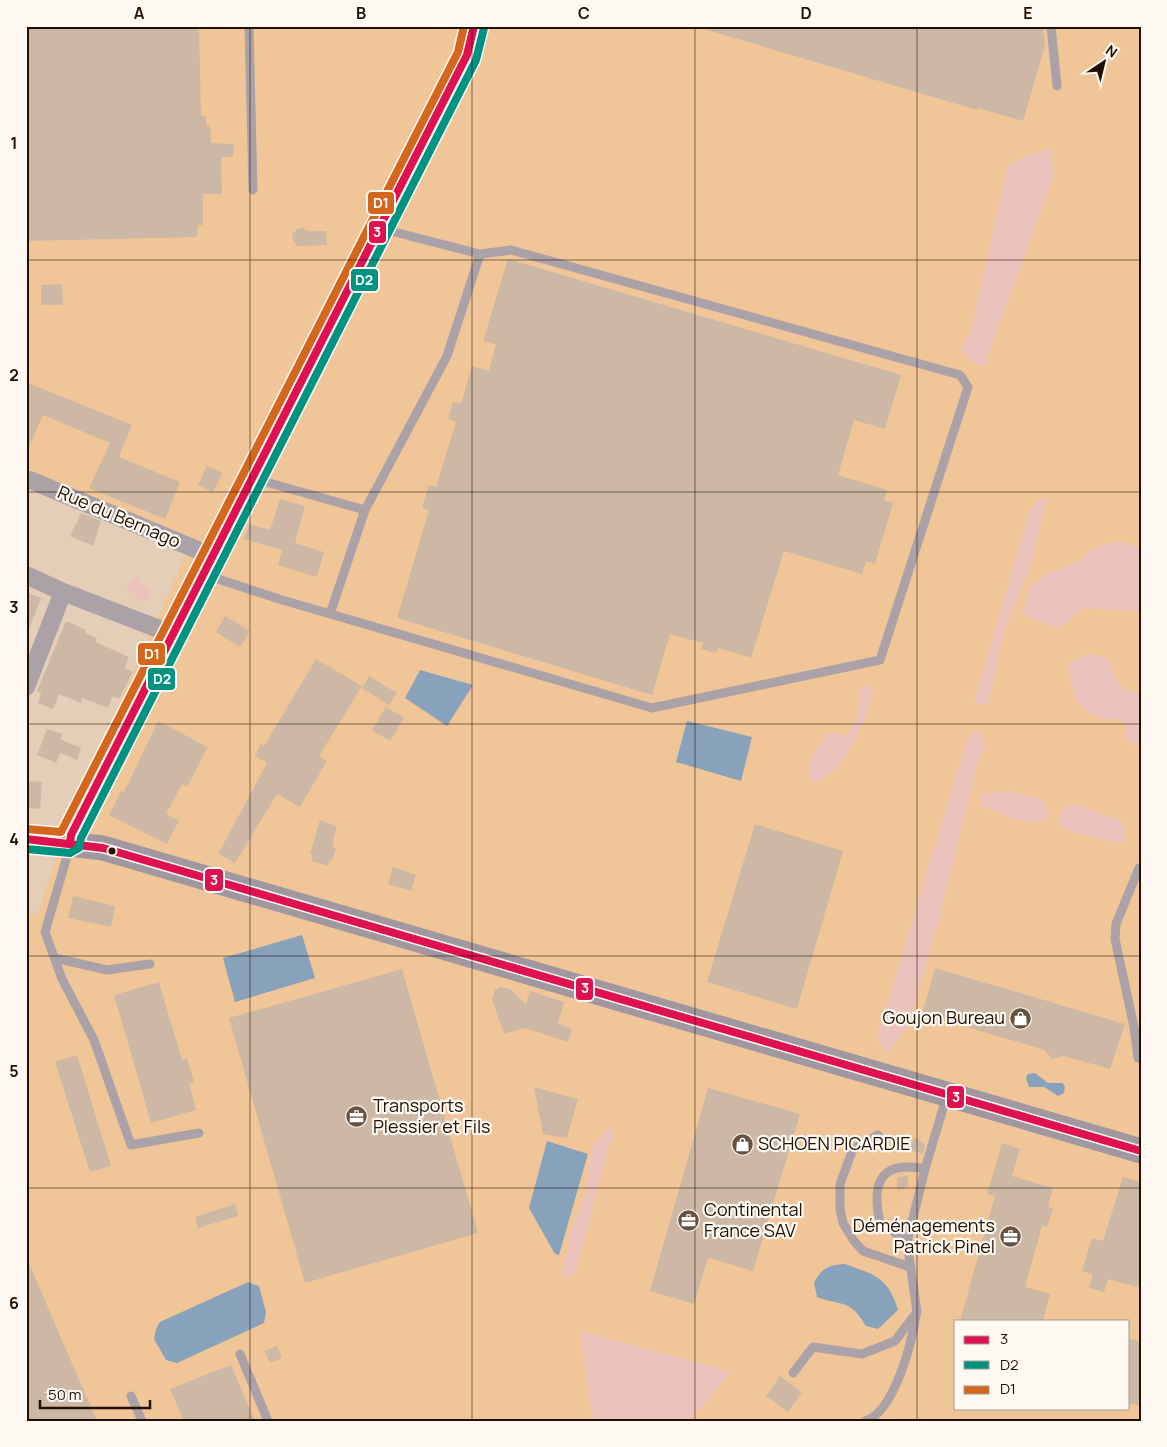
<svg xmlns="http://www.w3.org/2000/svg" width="1167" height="1447" font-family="Manrope,sans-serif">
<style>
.built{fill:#f0c699;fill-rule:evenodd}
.green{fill:#ecc2bc}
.water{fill:#88a2bb}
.building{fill:#ccb8a4}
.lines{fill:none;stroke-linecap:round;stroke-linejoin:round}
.lane{stroke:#aaa2a6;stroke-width:9}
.street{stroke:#aaa2a6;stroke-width:18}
.secondary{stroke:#a0989e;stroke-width:25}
.bus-1-casing{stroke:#fdf8f2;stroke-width:11}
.bus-2-casing{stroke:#fdf8f2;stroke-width:11}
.bus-3-casing{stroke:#fdf8f2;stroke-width:11}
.bus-1{stroke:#de1251;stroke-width:8}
.bus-2{stroke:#009382;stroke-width:8}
.bus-3{stroke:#d3671d;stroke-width:8}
.grid{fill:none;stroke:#221000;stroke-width:1;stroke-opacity:0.55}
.bus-dot{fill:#221000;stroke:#fdf8f2;stroke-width:2}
.labels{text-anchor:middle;stroke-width:4.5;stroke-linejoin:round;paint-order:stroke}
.street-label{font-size:18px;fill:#221000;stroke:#fdf8f2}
.poi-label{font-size:18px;fill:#221000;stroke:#fdf8f2;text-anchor:start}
.line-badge{stroke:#fdf8f2;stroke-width:2}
.badge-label{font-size:14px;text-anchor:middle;font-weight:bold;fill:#fff}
.neatline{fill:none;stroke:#221000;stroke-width:2}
.grid-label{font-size:16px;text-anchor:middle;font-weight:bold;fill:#221000}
</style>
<rect width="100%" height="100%" fill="#e5ceb7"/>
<path class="built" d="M26,26H1141V1421H26V913H38L70,815L186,554L26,482ZM956,1321H1128V1408H956Z"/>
<path class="green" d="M1051,148L1054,176L984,366H978L961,352L972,327L1007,167L1024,157Z
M1048,498L1029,570L1005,628L989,701L986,704H974L1028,515L1037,500Z
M1120,541L1141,548V611L1084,608L1058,629L1023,615L1029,587L1045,575L1080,560L1092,549Z
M135,578L152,593L143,603L126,588Z
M1087,654L1103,656L1111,662C1113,679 1121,693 1141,693V741L1136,746L1126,740V726L1120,720C1079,719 1072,700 1068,663Z
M866,686L873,689C870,715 842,782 810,782L808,766L814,752L827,735L833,733L844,736C860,724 858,706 861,688Z
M971,732H982L985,747L979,759L939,920L908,1027L889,1051L883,1049L877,1038L961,759Z
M1009,791L1044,800L1050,817L1042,823L1019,821L982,806L980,794Z
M1075,804L1116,819L1126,827L1125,841L1120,843L1080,834L1058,825L1060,814L1067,805Z
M612,1127L615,1138L609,1145L576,1273L565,1278L562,1276L570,1232L587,1191L592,1147L604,1131Z
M580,1331L732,1372L689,1421H592Z"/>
<path class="water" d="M420,670L473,685L447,726L405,698Z
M687,721L752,737L741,781L676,762Z
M302,935L315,978L235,1002L223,958Z
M1035,1073L1048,1083H1062L1065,1086L1064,1093L1058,1096L1044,1087H1029L1026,1078L1028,1074Z
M547,1141L588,1154L559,1255L555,1254L529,1208Z
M845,1264C875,1275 888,1277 898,1310L878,1329L866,1326C849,1298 844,1307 817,1297L814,1283C822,1268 828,1265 845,1264Z
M248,1282L259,1286L266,1312L264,1323L177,1363L166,1360L154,1339L156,1329L160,1322Z"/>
<path class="building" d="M26,26H199L201,116H206V125H210L211,143L234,144L233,157H221L222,194H203V225H198L197,237L26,241Z
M704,26H1043L1045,46L1023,121L978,108L977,110L704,29Z
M303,228L309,231H326L327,245L298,246L293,241L292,235L297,229Z
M508,259L901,375L885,429L854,420L838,475L887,490L884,500L893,503L875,564L866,561L862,574L784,551L751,658L718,648L716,653L701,649L703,643L670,634L652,695L397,618L429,510L422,508L429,485L436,487L456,422L448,419L453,402L461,404L472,366L489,371L496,344L483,341Z
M62,284L63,305H41V285Z
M26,382L132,425L119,457L180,482L165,519L89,488L110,443L43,415L26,454Z
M207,466L222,473L213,493L198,485Z
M280,499L305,506L295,543L324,552L317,577L278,565L282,550L244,539L249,524L270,530Z
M81,513L101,521L93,546L70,536Z
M26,592L41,598L27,634L26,633Z
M225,616L250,631L240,647L216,632Z
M66,621L86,630L85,633L97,638L95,642L129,657L125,668L133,672L119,699L113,696L108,708L82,698L81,703L59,694L53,709L38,703L41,693L37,691Z
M316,659L362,686L319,756L327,761L300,807L277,794L235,863L218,854L267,763L255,756L261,744L264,746Z
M369,676L397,693L389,705L362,688Z
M386,707L404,718L390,741L372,730Z
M158,721L208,747L187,787L182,784L166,814L179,821L167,844L109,815L121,791L124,792Z
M47,729L63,734L60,739L81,748L77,760L60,753L56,763L37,755Z
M26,781L42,782L40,809L26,808Z
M320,820L337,826L332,844H334L333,848H336L332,861L329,860L328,866L311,861L313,855L310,854Z
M755,824L843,851L797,1009L707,982Z
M393,867L416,875L411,891L388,884Z
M73,896L115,906L111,927L68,918Z
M935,968L1125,1024L1110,1069L1064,1056L1052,1059L1045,1050L922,1014Z
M402,969L478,1233L305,1283L229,1018Z
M159,982L182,1060L187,1058L194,1082L189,1084L196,1110L151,1123L114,995Z
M500,987L510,989L526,1004L530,991L564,1002L558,1023L572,1030L568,1042L525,1028L504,1034L492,999L495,990Z
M77,1055L111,1166L90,1172L55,1062Z
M534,1087L578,1099L567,1138L543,1134Z
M708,1088L800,1114L753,1271L708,1258L694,1304L650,1291Z
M914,1137L925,1144L923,1154L910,1150Z
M1002,1143L1020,1149L1012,1176L1053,1188L1048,1207L1053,1208L1047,1227L1042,1226L1025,1287L1050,1294L1043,1321H960L995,1196L987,1194Z
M908,1175V1187L897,1190V1178Z
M1123,1177L1141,1182V1288L1108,1279L1104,1292L1089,1288L1093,1275L1082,1271L1092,1238L1103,1241Z
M235,1204L238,1216L198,1228L195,1217Z
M26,1256L64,1345L97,1421H26Z
M1128,1338L1141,1342V1406L1128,1403Z
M277,1346L282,1358L270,1363L264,1351Z
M231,1365L255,1421H184L170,1389Z
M780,1376L802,1392L788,1412L766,1396Z"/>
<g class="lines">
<path class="lane" d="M249,26L253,190
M1051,26L1057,86
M379,228L480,254
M252,478L365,510
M203,574L279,599L652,708L880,660L968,387L960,375L511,250L480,254L447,356L365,510L330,614
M70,846L45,932L62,979L94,1040L131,1145L199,1133
M55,958L107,970L150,964
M1138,1058L1134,1027L1115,939L1116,924L1139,868
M878,1135L853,1149L840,1184V1209L843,1223L854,1241L863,1251L910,1267
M907,1242L880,1222C871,1182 881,1160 925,1169
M240,1354L268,1421
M793,1373L813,1347L862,1354L895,1341L917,1312L907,1242L925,1169L947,1095
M131,1396L142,1421
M865,1421C894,1413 912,1342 916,1315"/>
<path class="street" d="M26,481L30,480L212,556
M26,575L63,592L172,634
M26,687L63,592
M70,843L71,835L467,55L474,26"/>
<path class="secondary" d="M26,839L103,848L1141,1151"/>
<defs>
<path id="bus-1" d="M26,839L103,848L1141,1151
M70,843L71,835L467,55L474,26"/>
<path id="bus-2" d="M26,849L70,853L79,848L81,838L476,60L484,28"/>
<path id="bus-3" d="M27,829L61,832L458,52L464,26"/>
</defs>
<use href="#bus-1" class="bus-1-casing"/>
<use href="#bus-2" class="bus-2-casing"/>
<use href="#bus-3" class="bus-3-casing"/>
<use href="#bus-1" class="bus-1"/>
<use href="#bus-2" class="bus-2"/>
<use href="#bus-3" class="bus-3"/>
</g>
<path class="grid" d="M250,26V1421M472,26V1421M695,26V1421M917,26V1421M26,260H1141M26,492H1141M26,724H1141M26,956H1141M26,1188H1141"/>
<defs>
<symbol id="shop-disc" viewBox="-11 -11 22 22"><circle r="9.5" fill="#665240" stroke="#fdf8f2"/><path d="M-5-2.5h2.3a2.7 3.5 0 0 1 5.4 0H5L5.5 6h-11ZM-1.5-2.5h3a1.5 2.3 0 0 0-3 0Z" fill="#fff"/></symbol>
<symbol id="office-disc" viewBox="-11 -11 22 22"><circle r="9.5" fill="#665240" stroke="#fdf8f2"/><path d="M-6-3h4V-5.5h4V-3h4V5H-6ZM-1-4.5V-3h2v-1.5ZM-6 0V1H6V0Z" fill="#fff"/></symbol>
</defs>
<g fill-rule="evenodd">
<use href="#shop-disc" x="1008" y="1006" width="25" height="25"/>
<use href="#office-disc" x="344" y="1104" width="25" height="25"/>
<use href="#shop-disc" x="730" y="1132" width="25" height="25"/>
<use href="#office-disc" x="676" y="1208" width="25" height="25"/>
<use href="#office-disc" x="998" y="1224" width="25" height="25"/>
</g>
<circle class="bus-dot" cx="112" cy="851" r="4.5"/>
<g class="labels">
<g class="street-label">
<text transform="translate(119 517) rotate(23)" y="6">Rue du Bernago</text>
</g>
<g class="poi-label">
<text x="1005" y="1024" text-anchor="end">Goujon Bureau</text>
<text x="373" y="1112">Transports<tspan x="373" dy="21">Plessier et Fils</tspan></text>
<text x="758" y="1150">SCHOEN PICARDIE</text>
<text x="704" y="1216">Continental<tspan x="704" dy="21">France SAV</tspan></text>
<text x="995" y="1232" text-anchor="end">Déménagements<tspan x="995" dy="21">Patrick Pinel</tspan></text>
</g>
</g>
<g class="line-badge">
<rect x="367" y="191" width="28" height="24" rx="5" fill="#d3671d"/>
<rect x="368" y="220" width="19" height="24" rx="5" fill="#de1251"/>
<rect x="350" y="268" width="29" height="24" rx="5" fill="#009382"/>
<rect x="137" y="642" width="29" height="24" rx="5" fill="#d3671d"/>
<rect x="147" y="667" width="29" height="24" rx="5" fill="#009382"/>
<rect x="204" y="868" width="20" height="24" rx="5" fill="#de1251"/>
<rect x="575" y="977" width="19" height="24" rx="5" fill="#de1251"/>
<rect x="946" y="1085" width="19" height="24" rx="5" fill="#de1251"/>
</g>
<g class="badge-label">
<text x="381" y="208">D1</text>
<text x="377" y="237">3</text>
<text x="364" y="285">D2</text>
<text x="152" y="659">D1</text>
<text x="162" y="684">D2</text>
<text x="214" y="885">3</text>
<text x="585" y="993">3</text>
<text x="956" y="1102">3</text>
</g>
<rect width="1167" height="1447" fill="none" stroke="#fdf8f2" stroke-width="55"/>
<rect x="954" y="1320" width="175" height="90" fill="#fdf8f2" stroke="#a59b91"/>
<rect x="964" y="1336" width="25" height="8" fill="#de1251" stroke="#a59b91"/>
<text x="1000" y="1344" font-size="15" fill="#221000">3</text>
<rect x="964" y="1361" width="25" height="8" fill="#009382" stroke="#a59b91"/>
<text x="1000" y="1370" font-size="15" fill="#221000">D2</text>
<rect x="964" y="1386" width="25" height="8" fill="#d3671d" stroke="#a59b91"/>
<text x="1000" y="1394" font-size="15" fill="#221000">D1</text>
<g transform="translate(1104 62) rotate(35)" stroke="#fdf8f2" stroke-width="4" paint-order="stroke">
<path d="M0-4L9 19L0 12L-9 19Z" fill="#221000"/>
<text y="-8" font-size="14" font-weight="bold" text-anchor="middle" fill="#221000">N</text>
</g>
<path d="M40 1400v8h110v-8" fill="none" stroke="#221000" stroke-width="2.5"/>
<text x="48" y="1400" font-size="15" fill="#221000" stroke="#fdf8f2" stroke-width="4" paint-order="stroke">50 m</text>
<rect x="28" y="28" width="1112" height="1392" class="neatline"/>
<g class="grid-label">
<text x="139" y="19">A</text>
<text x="361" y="19">B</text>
<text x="584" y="19">C</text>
<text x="806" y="19">D</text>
<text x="1028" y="19">E</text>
<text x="14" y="149">1</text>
<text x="14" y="381">2</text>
<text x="14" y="613">3</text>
<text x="14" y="845">4</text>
<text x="14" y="1077">5</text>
<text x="14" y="1309">6</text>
</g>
</svg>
